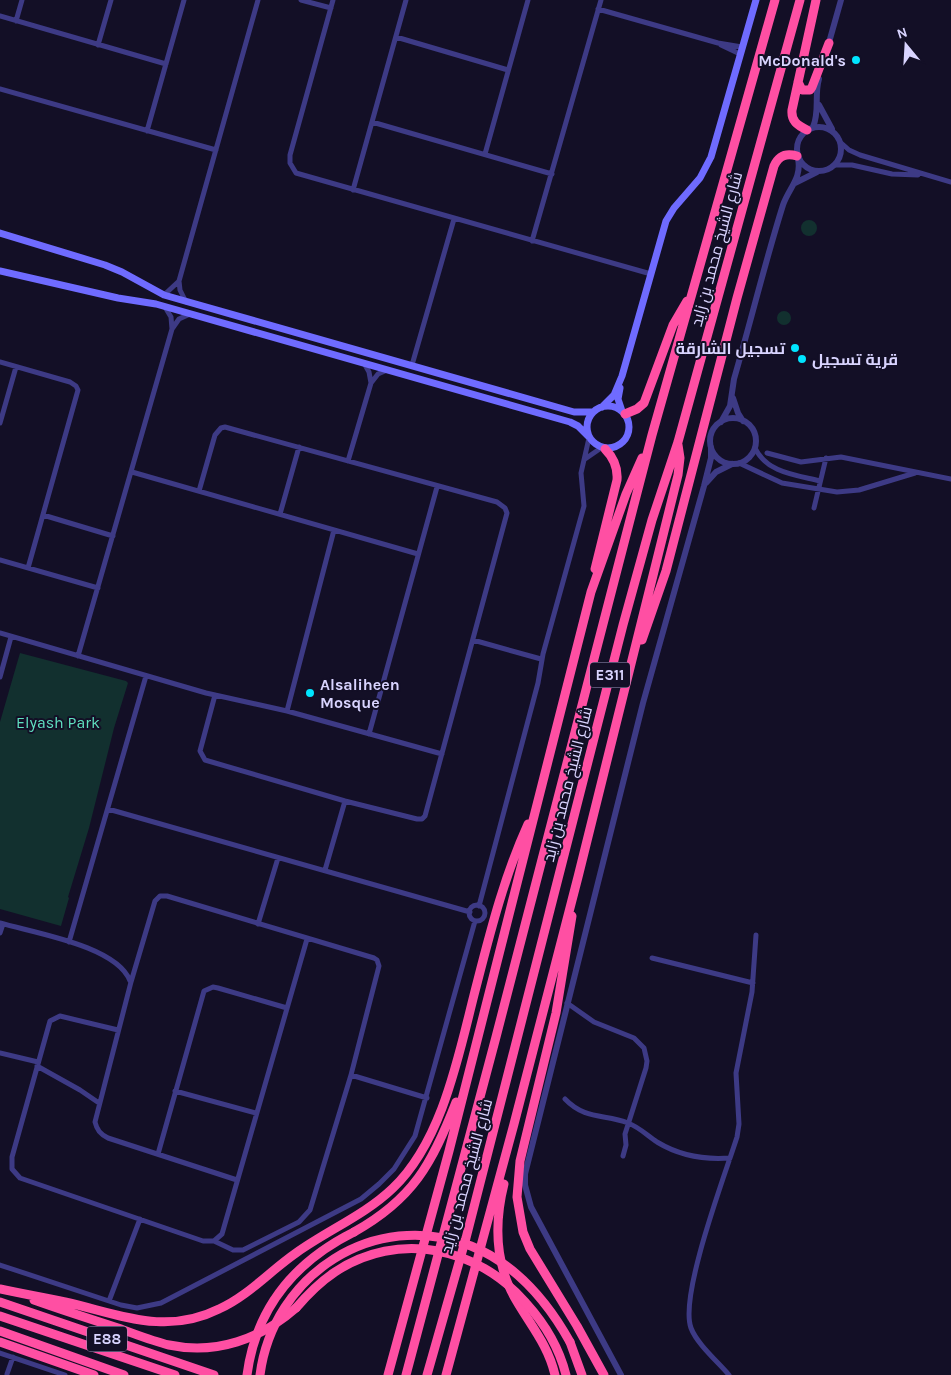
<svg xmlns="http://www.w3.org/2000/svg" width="951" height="1375" font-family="Karla,Cairo,sans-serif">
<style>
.green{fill:#12302f}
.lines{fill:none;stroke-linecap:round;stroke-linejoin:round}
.minor{stroke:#3d3a85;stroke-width:5}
.tertiary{stroke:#3d3a85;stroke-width:6}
.secondary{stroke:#6f6bff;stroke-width:7}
.motorway{stroke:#ff4fa3;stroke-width:9}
.motorway-bridge{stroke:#ff4fa3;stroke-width:9}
.poi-dot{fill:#00e5ff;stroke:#130f26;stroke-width:2}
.labels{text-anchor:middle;stroke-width:4;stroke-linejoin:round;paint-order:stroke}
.shield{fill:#130f26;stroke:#9e99be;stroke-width:1}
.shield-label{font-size:15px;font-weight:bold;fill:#d9d4ff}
.poi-label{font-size:16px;font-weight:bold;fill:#d9d4ff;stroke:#130f26;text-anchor:end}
.street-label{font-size:16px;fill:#d9d4ff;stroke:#130f26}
.park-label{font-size:16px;fill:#5fe0c0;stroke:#130f26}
</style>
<rect width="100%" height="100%" fill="#130f26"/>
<path class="green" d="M801 228a8 8 0 1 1 16 0a8 8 0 1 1-16 0Z
M777 318a7 7 0 1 1 14 0a7 7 0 1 1-14 0Z
M20,653L126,681L128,683L114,728L89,828L68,897L69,898L61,926L0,909V722Z"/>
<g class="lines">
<path class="minor" d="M301,0L331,8
M333,0L290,155V163L296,173L651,274
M598,9L718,43L742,47
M0,16L166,64
M16,21L22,0
M396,37L508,70
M98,45L111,0
M721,45L740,54
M0,89L216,150
M372,122L552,174
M147,131L184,0
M840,142L849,150L860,155L951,182
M485,154L528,0
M834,165H852L892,174L918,175
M353,190L406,0
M532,241L601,0
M164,295L178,282
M186,302L180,290L179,281L258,0
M172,329L179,319L190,314
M0,362L70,382L76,386L78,390L28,568
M364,363L369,372L371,383
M412,365L454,219
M0,423L16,367
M755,448C767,473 796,475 820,481
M767,453L801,462L841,457L951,479
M585,459L601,448
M348,461L371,383L378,374L387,370
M739,463L782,483L837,492L859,490L915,473
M132,472L418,554
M199,491L215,435L221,428L225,427L497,502L505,508L507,513L425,816L422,819H417L345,801L205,760L200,751L215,695
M814,508L826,458
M280,514L299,447
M43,515L113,536
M0,560L98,588
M0,633L206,693L287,711L442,754
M473,640L541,659
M78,656L172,329L171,317L165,307
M0,677L11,637
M287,711L334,530
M369,734L437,487
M108,809L470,912
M325,870L345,801
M469 913a8 8 0 1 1 16 0a8 8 0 1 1-16 0Z
M479,906L538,683L543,654L584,506L581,473L589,438
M0,923C34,933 117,946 130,981
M258,924L278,858
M0,933L3,924
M69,942L146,676
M652,958L753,983
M567,1003L594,1022L634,1038L644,1048L647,1061L646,1068L625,1134L626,1145L623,1156
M118,1030L60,1016L50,1021L12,1157V1169L20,1178L203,1241H214L222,1234L307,939
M0,1053L38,1062
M37,1066L80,1090L99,1103
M351,1075L427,1098
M175,1091L256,1113
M565,1099C585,1120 605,1114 628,1123C639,1127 648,1136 657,1142C680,1156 704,1160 730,1158
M158,1154L204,991L213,987L218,988L287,1008
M214,1241L233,1250H243L299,1222L310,1210L351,1075L379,966L377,960L374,958L167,896H160L155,901L131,982L95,1122C97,1130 100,1134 108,1138L237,1180
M0,1265L121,1305L137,1308L161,1303L361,1199L379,1184L394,1169L415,1136L475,921
M109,1301L140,1219
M0,1353L65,1375
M7,1374L13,1357
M729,1375C718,1362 697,1344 691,1328C679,1296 725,1175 737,1137L739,1124L736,1073L752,992L756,935"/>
<path class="tertiary" d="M828,46L841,0
M819,105L832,129
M797 149a22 22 0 1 1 44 0a22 22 0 1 1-44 0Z
M813,127C820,111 814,96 819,79
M795,183L817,172
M733,398L738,413L743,421
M710 441a23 23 0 1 1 46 0a23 23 0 1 1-46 0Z
M721,422L730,406L734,379C751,321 765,262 783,205C789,188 802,178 798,159
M706,483L716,472L732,464
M621,1375L531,1207L525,1185V1174L643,703L704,486L711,458V447"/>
<path class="secondary" d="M0,233L105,265L122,272L164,295L574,412H592
M0,271L118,298L156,304L570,422L578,426L588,436
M620,388L618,399L622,411
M587 427a21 21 0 1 1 42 0a21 21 0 1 1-42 0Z
M602,407L614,395L622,376L666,221L674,208L700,178L711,157L756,0"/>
<path class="motorway" d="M798,82L802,90H810L812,87L829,43
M807,130C797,125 791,121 792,110L816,0
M625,414L637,409L644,403L673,325L687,301
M595,569L617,480C618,467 614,458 605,449
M642,640L666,571L737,298L774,166C779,155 787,153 797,156
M572,916L556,1013L520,1161L517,1197L523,1232L530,1249L577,1326L604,1375
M504,1184C494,1224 495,1264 516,1300C531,1326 548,1345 555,1375
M354,1232C413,1199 432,1164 456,1102
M0,1289C21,1294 44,1297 65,1302C119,1314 165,1336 219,1309C248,1296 270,1271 296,1253C328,1230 365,1215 393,1188C442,1141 458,1058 474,995C489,937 503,879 528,824
M34,1300C62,1310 90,1319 118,1328C135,1334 152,1341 169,1345C216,1355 261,1339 296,1308
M0,1302L214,1375
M0,1316L175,1375
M0,1331L124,1375
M0,1342L94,1375
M570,1342L582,1375
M388,1375L449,1151L591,592L626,494L642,458
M406,1375L496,1037L652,435L775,0
M427,1375L466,1238L623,625L652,520L678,442L800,0
M446,1375L514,1124L578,877L678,475L680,458L678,445"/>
<path class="motorway-bridge" d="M296,1308C308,1294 320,1282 335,1272C398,1230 478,1247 526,1303C545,1324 559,1347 566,1375
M247,1375C256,1308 294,1262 354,1232
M260,1375C273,1275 374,1208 471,1246C516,1264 547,1301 570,1342"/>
</g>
<g class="poi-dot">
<circle cx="856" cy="60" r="5"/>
<circle cx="795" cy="348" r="5"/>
<circle cx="802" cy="359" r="5"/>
<circle cx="310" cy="693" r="5"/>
</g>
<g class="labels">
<g class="shield">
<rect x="590" y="662.5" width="40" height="25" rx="4"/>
<rect x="87" y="1326.5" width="40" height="25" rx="4"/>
</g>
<g class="shield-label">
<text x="610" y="680">E311</text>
<text x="107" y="1344">E88</text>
</g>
<g class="poi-label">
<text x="846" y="66">McDonald's</text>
<text x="785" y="354">تسجيل الشارقة</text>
<text x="812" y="365" text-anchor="start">قرية تسجيل</text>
<text x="320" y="690" text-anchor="start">Alsaliheen<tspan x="320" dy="18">Mosque</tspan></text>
</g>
<g class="street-label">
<text transform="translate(716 249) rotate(-75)" y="6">شارع الشيخ محمد بن زايد</text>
<text transform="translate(567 784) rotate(-76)" y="6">شارع الشيخ محمد بن زايد</text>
<text transform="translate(466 1176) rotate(-75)" y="6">شارع الشيخ محمد بن زايد</text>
</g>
<g class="park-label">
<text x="58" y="728">Elyash Park</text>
</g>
</g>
<g transform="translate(906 45) rotate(342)" stroke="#130f26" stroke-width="4" paint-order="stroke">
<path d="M0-4L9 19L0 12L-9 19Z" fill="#d9d4ff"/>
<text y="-8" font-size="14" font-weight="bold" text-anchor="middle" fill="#d9d4ff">N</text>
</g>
</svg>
